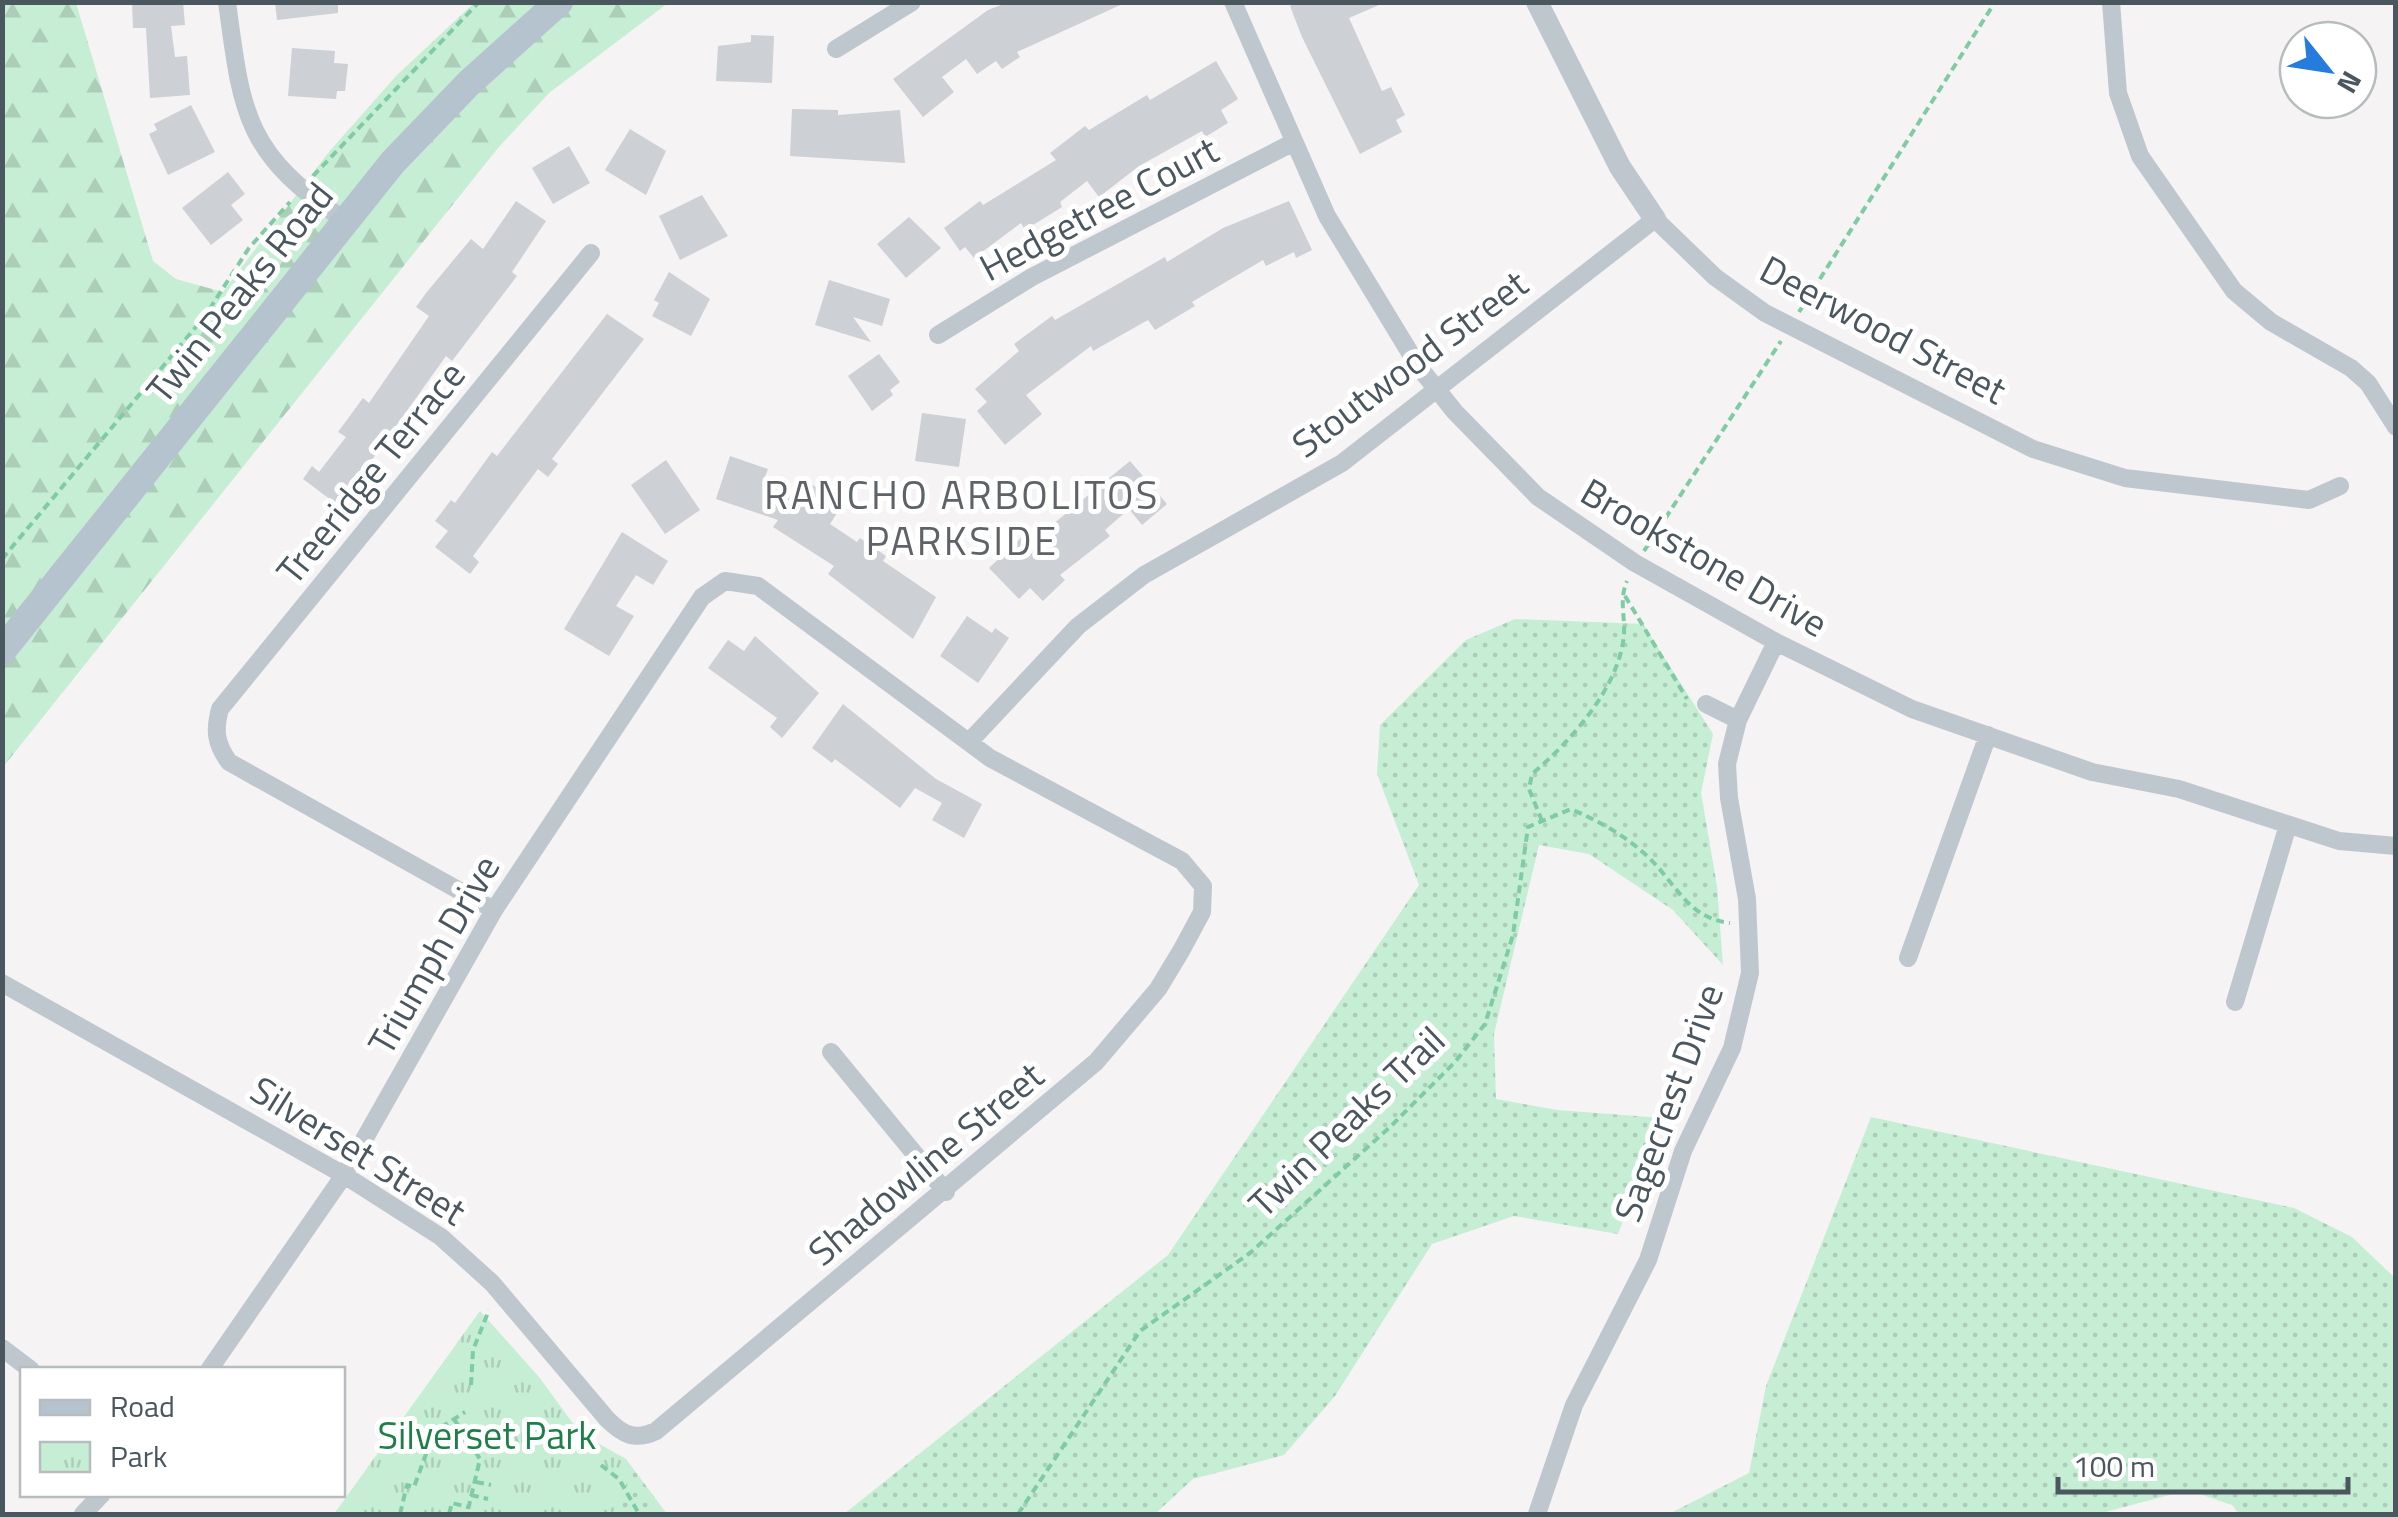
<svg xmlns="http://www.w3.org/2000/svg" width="2398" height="1517" font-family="'Titillium Web',sans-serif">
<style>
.grass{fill:url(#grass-dots)}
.forest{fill:url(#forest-firs)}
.park{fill:url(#park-tufts)}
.building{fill:#cdd0d5}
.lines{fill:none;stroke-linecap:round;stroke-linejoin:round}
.path{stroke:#7fcba3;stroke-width:4;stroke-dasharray:8 5;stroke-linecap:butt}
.minor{stroke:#bfc7ce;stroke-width:18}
.tertiary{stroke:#bfc7ce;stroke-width:22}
.primary{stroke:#b5c3cf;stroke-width:28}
.labels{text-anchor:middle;stroke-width:10;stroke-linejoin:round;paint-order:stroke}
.street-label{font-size:38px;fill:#4b575f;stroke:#fff}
.park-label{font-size:38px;fill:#1e7f4b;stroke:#fff}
.neighbourhood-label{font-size:40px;letter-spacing:2.5px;fill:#5f6367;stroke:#fff}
</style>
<defs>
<pattern id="grass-dots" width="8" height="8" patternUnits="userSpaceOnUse" patternTransform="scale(2.5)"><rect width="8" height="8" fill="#c6eed4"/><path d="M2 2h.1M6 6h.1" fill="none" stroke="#acceb8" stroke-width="1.8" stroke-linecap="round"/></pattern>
<pattern id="forest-firs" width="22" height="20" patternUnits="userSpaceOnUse" patternTransform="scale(2.5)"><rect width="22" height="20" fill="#c6eed4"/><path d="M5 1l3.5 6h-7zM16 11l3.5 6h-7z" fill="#acceb8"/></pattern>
<pattern id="park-tufts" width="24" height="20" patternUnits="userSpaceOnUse" patternTransform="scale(2.5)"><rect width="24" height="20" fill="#c6eed4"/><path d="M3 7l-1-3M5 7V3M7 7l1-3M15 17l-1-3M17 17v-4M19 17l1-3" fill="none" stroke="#acceb8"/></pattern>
</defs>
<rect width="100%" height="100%" fill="#f5f3f3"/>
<path class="grass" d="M1515,619L1643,624L1713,734L1701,793L1717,886L1723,965L1673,910L1589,854L1539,845L1494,1034L1496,1099L1557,1110L1663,1118L1618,1234L1514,1216L1432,1244L1335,1396L1284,1455L1193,1479L1155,1514H844L1168,1255L1419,885L1377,774L1380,725L1466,640Z
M1871,1117L2294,1208L2352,1237L2395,1278V1514H2239L2232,1505L2188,1490L2098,1514H1669L1749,1473L1766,1386Z
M626,1459L667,1514H598Z"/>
<path class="forest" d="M3,3H76L153,261L176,279L223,292L328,153L396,76L474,3H668L549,93L498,148L3,767Z"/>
<path class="park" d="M480,1311L539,1377L580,1433L626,1459L631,1474L612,1514H334Z"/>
<path class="building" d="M132,2H183L185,25L171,26L175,57L187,56L190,95L150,98L146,28H133Z
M275,2H338V13L277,20Z
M1009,2H1127L1017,52L1020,57L1002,69L996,61L977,74L966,59L942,77L954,92L923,117L893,79L988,10Z
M1298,2H1386L1349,18L1382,91L1391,87L1405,115L1396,120L1402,132L1360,154L1302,37L1290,6Z
M751,35L774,36L772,83L716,81L718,46L751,42Z
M292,48L335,51L334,63L348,64L345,91H337L336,99L288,96Z
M1216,61L1238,99L1221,110L1228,123L1205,137L1202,131L1139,166L1099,197L1087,181L1060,202L1062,207L1025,230L1021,223L974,258L965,247L960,251L944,228L980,201L983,205L1056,160L1050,153L1085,126L1089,130L1147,95L1150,100Z
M191,105L215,152L168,175L149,134L157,130L154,124Z
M792,109L838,110V115L900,110L905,163L790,156Z
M630,129L666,151L646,195L605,170Z
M569,146L590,183L553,204L532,168Z
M228,172L245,194L231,205L243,220L211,245L182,208Z
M702,195L728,236L680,260L659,216Z
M516,201L546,221L512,272L517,276L452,361L446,356L339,506L303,479L312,466L319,472L346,437L338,432L363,398L369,403L429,316L416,307L426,293L471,239L483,249Z
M1289,201L1312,250L1296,258L1294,252L1266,266L1263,260L1192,302L1195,306L1155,330L1148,320L1093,351L1091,346L1026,395L1042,414L1005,445L977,411L987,402L975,389L1019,351L1014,344L1052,316L1055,320L1165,257L1167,262L1223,228Z
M909,217L941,248L906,278L877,244Z
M669,272L710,299L691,336L652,316L659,303L654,300Z
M829,280L890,299L882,326L853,317L871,342L815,325Z
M607,314L644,339L552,459L558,464L548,477L538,469L473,556L479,562L470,574L435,547L448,531L435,521L451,500L455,503L492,452L497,456Z
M879,354L900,382L890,390L893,395L872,411L848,376Z
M922,413L966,419L959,467L915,461Z
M730,456L768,469L762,485L793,495L803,479L843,504L830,524L857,542L860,538L886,556L883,561L936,597L913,639L828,574L834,566L773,527L778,520L716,499Z
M666,460L700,510L665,534L631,485Z
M1130,461L1167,504L1142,525L1129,509L1105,530L1110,536L1060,575L1065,580L1043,601L1030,588L1019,599L989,568L1023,536L1030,543Z
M622,532L668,561L653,585L636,575L616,606L634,616L609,656L564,629Z
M967,616L992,633L995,628L1009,638L978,683L940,656Z
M755,636L819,693L782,738L770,727L777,718L708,668L728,640L744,651Z
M843,704L936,779L982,804L964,838L932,820L942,803L915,788L900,808L835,759L832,763L812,748Z"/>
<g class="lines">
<path class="path" d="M313,176L479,2
M1799,312L1995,2
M1644,551L1781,341
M2,559L205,316L249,248L290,202
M1625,596L1687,699
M1542,821L1529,789L1532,774C1570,742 1620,687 1624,634C1625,615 1619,599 1627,581
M471,1385L473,1350L489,1310
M454,1419L480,1459L467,1514
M471,1446L482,1439
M601,1465L619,1479L639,1514
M476,1482L491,1485
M471,1495L488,1499
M400,1514L407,1485L414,1487L434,1432L465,1412
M449,1514L452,1503L468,1507
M1018,1514L1140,1331L1250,1253L1390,1127L1455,1062L1485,1024L1513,935L1528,827L1571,809C1600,822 1623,834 1646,855C1676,882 1686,918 1730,923"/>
<path class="minor" d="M227,2C242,115 245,154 346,221
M1233,2L1327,216L1418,366L1455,412L1538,497L1635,563L1776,642L1912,709L2092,772L2179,789L2339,841L2396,846
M2111,2L2118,93L2140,156L2234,291L2271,322L2351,368L2368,383L2396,427
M836,49L912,2
M938,335L1032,277L1292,143
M1706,704L1738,720
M969,742L1078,626L1144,575L1342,463L1655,219L1715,277L1765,313L2033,449L2125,478L2309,500L2340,486
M494,910L229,762C216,744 214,731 220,709L591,253
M1908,958L1988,735
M2,983L344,1175L441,1237L492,1283L607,1419C623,1435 635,1441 656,1431L1096,1062L1158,989L1181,951L1202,912L1203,886L1182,861L990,758L758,586L725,581L702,597L494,910L344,1175L209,1370
M2235,1002L2288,825
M831,1052L946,1192
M2,1348L31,1370
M83,1514L102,1494
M1537,1514L1574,1405L1648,1260L1683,1151L1732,1048L1750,973L1747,899L1729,798L1727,764L1738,720L1776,642"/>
<path class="tertiary" d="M1537,2L1620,167L1655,219"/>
<path class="primary" d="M2,651L393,162L469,83L559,2"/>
</g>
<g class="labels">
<g class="street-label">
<text transform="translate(1099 209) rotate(-28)" y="13">Hedgetree Court</text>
<text transform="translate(240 293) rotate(-51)" y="13">Twin Peaks Road</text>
<text transform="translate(1883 330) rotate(28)" y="13">Deerwood Street</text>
<text transform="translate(1410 364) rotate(-37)" y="13">Stoutwood Street</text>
<text transform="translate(371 473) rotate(-51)" y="13">Treeridge Terrace</text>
<text transform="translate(1704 558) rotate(30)" y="13">Brookstone Drive</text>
<text transform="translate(434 955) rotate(-60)" y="13">Triumph Drive</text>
<text transform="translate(1669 1103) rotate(-70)" y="13">Sagecrest Drive</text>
<text transform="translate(1347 1122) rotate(-44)" y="13">Twin Peaks Trail</text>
<text transform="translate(358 1151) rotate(32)" y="13">Silverset Street</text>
<text transform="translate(926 1164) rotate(-40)" y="13">Shadowline Street</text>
</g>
<g class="park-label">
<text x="487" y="1449">Silverset Park</text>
</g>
<g class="neighbourhood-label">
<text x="962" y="509">RANCHO ARBOLITOS<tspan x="962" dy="46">PARKSIDE</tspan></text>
</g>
</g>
<rect width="2398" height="1517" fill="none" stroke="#4b575f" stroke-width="10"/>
<rect x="20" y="1367" width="325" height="130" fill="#ffffff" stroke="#b7bcbf" stroke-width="2.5"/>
<rect x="40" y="1400" width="50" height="15" fill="#b5c3cf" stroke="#b7bcbf" stroke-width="2.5"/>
<text x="110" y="1417" font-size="30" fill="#4b575f">Road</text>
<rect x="40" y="1442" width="50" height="30" fill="url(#park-tufts)" stroke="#b7bcbf" stroke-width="2.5"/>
<text x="110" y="1467" font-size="30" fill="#4b575f">Park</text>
<g transform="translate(2328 70) rotate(120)"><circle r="48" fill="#ffffff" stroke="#b7bcbf" stroke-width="2.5"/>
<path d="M0-8L18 38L0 25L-18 38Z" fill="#267cdc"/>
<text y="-15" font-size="28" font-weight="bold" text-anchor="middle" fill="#4b575f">N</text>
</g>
<path d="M2058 1477v15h290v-15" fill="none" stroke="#4b575f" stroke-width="5"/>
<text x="2073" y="1477" font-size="30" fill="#4b575f" stroke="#ffffff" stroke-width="8" paint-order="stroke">100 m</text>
</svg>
